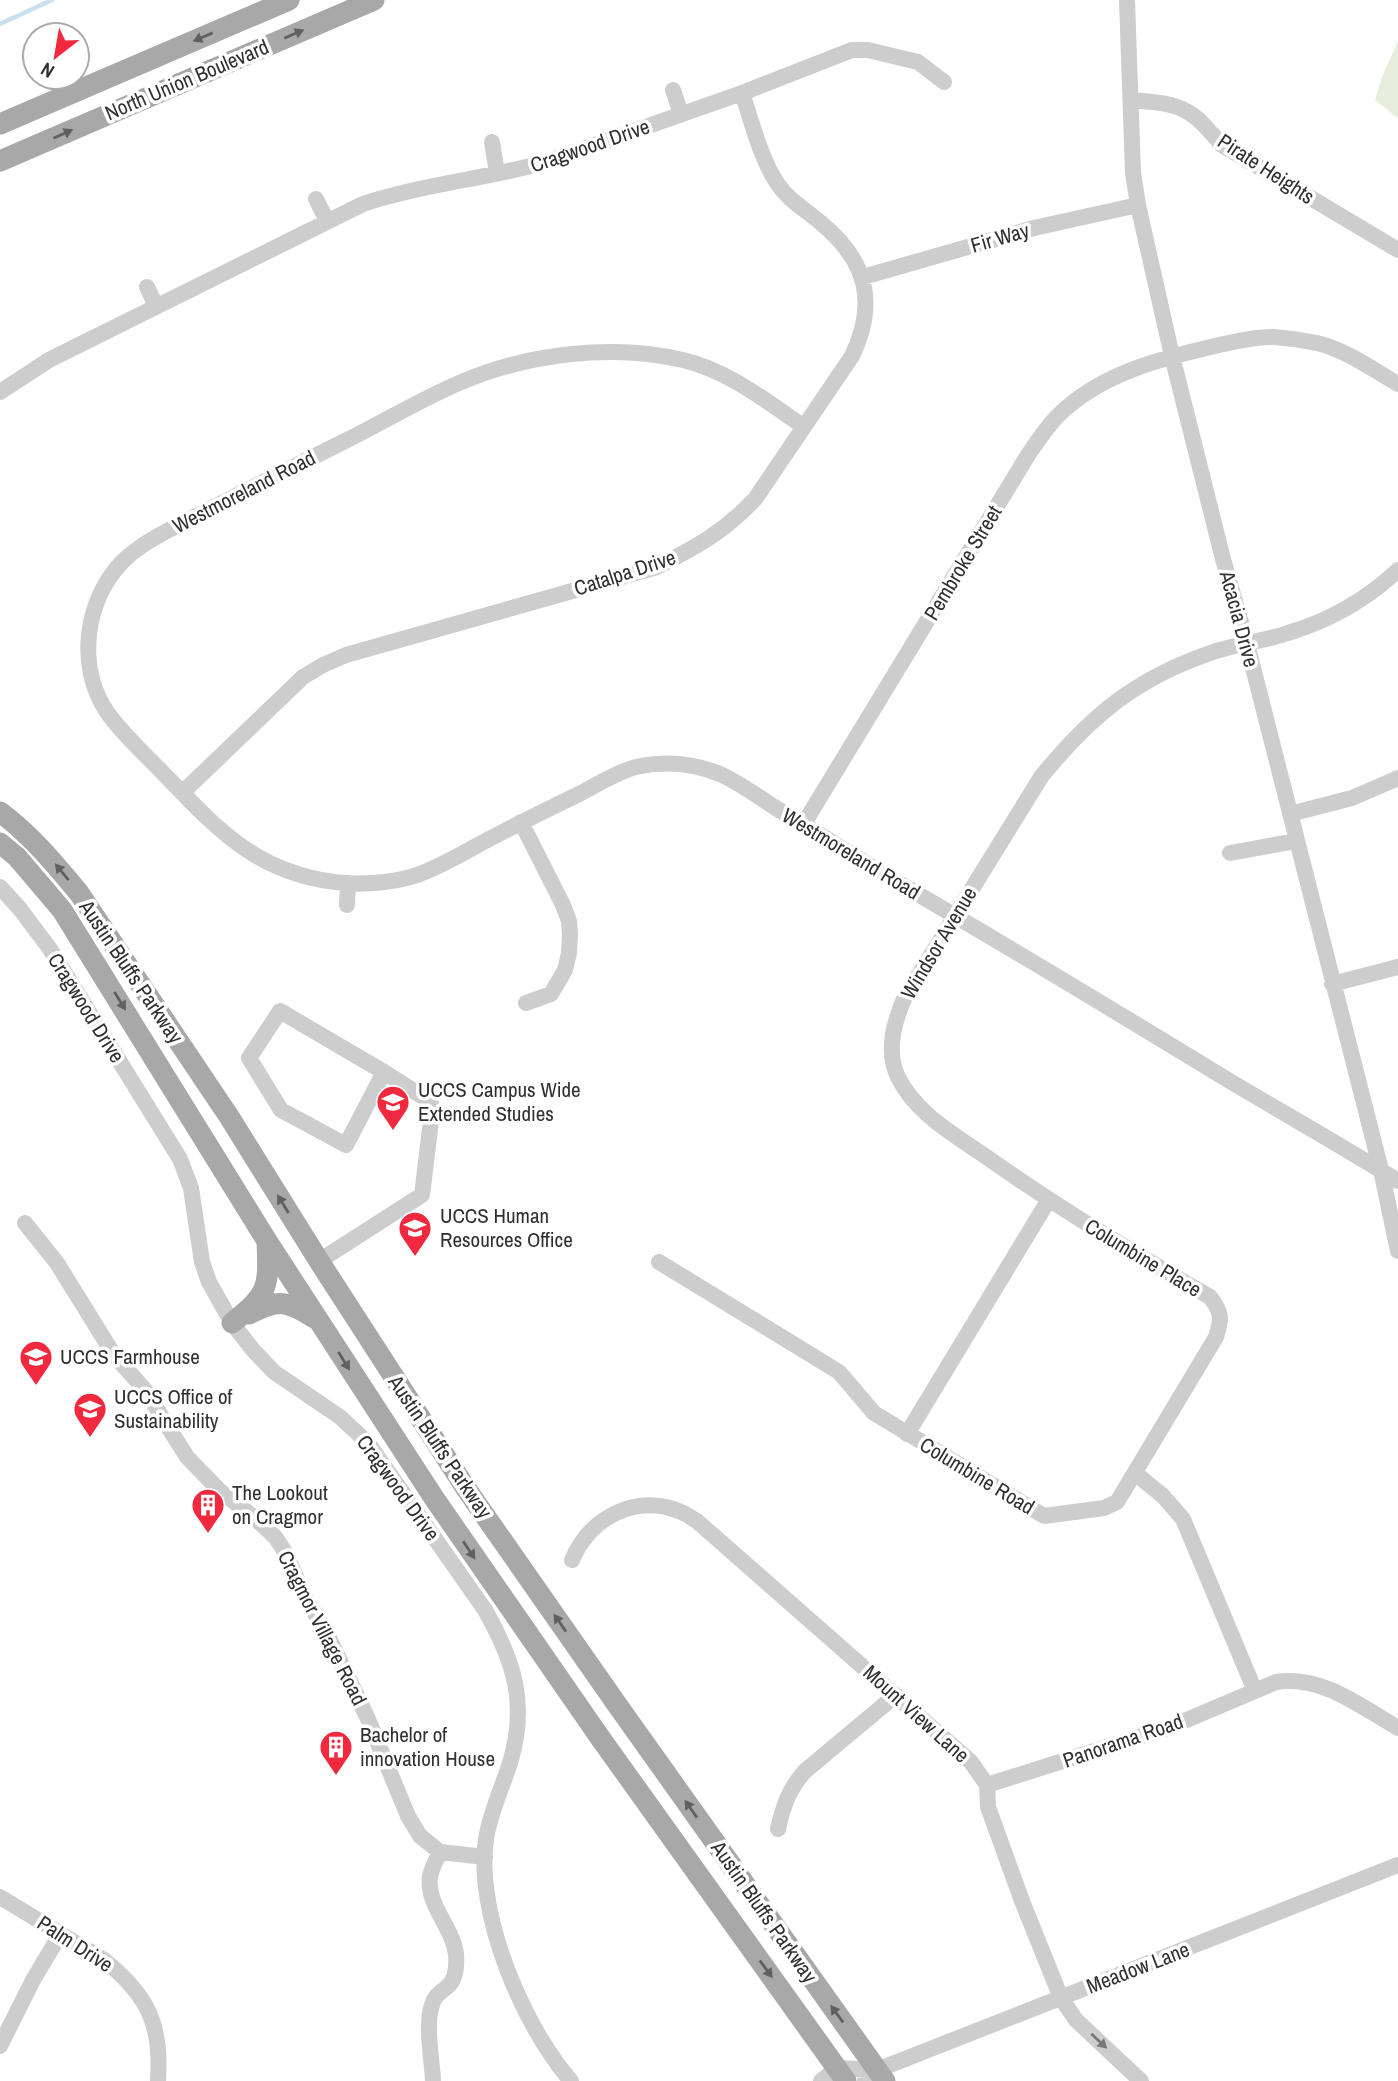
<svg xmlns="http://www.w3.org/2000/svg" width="1398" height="2081" font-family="'Archivo Narrow',sans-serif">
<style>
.green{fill:#e7eedd}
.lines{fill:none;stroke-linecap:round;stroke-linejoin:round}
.stream{stroke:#c9e1ef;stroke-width:4.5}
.minor{stroke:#cdcdcd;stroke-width:16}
.major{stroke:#a8a8a8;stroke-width:21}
.oneway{fill:#606060}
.oneway2{fill:#777}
.labels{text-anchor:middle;stroke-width:7;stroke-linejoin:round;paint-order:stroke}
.street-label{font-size:21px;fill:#303030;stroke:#fff}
.poi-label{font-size:21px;fill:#303030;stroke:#fff;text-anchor:start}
</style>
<rect width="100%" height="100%" fill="#fff"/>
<path class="green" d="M1398,41V118L1375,100L1382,77Z"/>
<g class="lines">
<path class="stream" d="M0,24L52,0"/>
<path class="minor" d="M1127,0L1133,173L1138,205L1172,356L1223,559L1247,644L1381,1170L1398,1251
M673,90L681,114
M1132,100C1149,102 1171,102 1186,111C1200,118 1211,133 1222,145L1398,250
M492,142L497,173
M316,199L327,221
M863,277L1034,228L1138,205
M147,287L156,306
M0,392L49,360L363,204C423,184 486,179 546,162L742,93L852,50H868L918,62L944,82
M804,427C766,401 729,371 683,360C612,343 526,354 459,383C420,400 383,422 345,441C285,471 225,501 165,532C150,540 135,549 123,561C85,600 76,666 107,712C123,735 146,755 165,775C220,832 260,876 344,883C367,885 398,882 420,874C444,865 467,851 489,839C520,823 550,808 581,793C598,784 617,772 636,767C663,761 693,763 720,774C740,783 760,798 779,810C823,836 866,864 911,890C1017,952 1123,1016 1228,1080C1285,1114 1342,1146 1398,1181
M182,793L303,677L323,665L346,655L657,567C696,547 724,532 755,499L852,356C878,302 866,260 821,223C806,210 788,200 777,183C760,157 752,122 742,93
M1290,814L1352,798L1398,778
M521,822L563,905L569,921L570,935L569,953L565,970L551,994L526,1003
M803,825L1028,455C1039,439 1050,422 1065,409C1106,373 1159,359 1211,347C1231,342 1254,337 1274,337C1289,338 1303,340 1317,343C1346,350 1372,369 1398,384
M1230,853L1296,841
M0,887L20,909L50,949L180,1159L191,1188L202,1262L209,1282L232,1323L253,1350L274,1372L340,1417L368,1443L485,1610C514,1661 528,1704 510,1763C502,1788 490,1813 486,1839C475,1913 523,2026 571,2081
M347,905L348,883
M1332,984L1398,967
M25,1223L57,1263L114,1355L145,1390L187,1457L220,1491L255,1518L276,1538L285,1552L305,1597L326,1632L347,1675L368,1719L408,1816L420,1836L440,1852L485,1857
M319,1261L422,1195L431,1121V1102L384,1072L280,1011L249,1058L281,1110L346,1145L384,1072
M659,1262L839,1372L874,1413L1044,1516L1104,1508L1117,1502L1216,1337C1222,1319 1222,1312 1210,1297C1134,1253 1060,1209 988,1158C955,1135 916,1114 898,1077C886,1053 894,1022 904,999L1041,777C1092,714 1138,677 1216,651C1239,644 1264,641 1288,633C1328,621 1367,599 1398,570
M907,1434L1048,1201
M1135,1473L1163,1496L1183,1519L1255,1691
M572,1560C590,1518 634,1494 679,1511C685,1513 692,1518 698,1522L971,1762L987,1785L988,1807L1022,1901L1061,1998L1076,2020L1141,2081
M987,1785L1170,1727L1276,1682C1322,1675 1360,1706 1398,1728
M778,1829C783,1806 789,1789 805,1771L896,1695
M0,1897L104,1960C148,1995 162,2025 158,2081
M0,2046L33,1980L61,1933
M433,2081C432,2059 425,2025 432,2005C435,1994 442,1992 449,1985C456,1979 457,1963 456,1954C453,1927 426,1905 430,1877C431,1869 436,1860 440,1852
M821,2081L837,2068L877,2070
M865,2081L877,2070L1398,1865"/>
<path class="major" d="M0,124L289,0
M0,161L374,0
M0,812C31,835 55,864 79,893L230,1118L319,1261L467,1490L618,1706L885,2081
M0,843L17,857L62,910L267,1241L434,1498L601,1739L846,2081
M249,1314C281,1298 286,1301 316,1319
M232,1323C269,1293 269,1288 267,1241"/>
</g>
<defs><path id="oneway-solid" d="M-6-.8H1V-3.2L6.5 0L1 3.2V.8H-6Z" transform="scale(1.75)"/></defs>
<g class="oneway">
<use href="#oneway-solid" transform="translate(294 34) rotate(-23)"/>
<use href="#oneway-solid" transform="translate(203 37) rotate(157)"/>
<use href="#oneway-solid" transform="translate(63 134) rotate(-24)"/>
<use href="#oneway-solid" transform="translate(62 872) rotate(-129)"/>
<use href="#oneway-solid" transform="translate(120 1001) rotate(58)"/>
<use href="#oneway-solid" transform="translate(283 1204) rotate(-122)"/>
<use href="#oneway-solid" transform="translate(344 1361) rotate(58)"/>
<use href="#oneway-solid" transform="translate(469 1550) rotate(56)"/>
<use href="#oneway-solid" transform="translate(560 1623) rotate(-125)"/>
<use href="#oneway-solid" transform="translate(691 1809) rotate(-125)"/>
<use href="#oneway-solid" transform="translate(766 1969) rotate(54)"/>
<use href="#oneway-solid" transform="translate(837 2014) rotate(-126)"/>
</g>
<use class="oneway2" href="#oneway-solid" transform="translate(1099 2041) rotate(43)"/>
<defs>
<symbol id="university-pin" viewBox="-11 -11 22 30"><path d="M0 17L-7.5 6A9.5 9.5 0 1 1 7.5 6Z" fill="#f0293e" stroke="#fff"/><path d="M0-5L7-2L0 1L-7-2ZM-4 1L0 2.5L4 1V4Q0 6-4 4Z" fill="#fff"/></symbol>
<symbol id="building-pin" viewBox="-11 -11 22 30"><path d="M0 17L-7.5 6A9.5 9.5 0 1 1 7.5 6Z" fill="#f0293e" stroke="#fff"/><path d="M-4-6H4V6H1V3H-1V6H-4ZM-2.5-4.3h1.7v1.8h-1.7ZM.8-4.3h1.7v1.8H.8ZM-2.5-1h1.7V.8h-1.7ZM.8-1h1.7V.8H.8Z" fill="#fff"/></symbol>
</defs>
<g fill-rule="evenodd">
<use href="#university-pin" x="374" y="1083" width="38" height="52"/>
<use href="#university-pin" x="396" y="1209" width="38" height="52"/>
<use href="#university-pin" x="17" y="1338" width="38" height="52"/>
<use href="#university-pin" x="71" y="1390" width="38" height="52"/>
<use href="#building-pin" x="189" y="1486" width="38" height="52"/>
<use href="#building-pin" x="317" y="1728" width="38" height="52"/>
</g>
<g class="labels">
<g class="street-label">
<text transform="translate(187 80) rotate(-23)" y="7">North Union Boulevard</text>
<text transform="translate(590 146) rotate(-19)" y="7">Cragwood Drive</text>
<text transform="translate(1266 169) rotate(33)" y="7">Pirate Heights</text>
<text transform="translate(1000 238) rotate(-16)" y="7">Fir Way</text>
<text transform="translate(244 492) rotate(-27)" y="7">Westmoreland Road</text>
<text transform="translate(963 563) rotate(-59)" y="7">Pembroke Street</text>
<text transform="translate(625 573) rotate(-18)" y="7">Catalpa Drive</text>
<text transform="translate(1239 619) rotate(75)" y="7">Acacia Drive</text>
<text transform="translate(851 854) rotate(31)" y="7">Westmoreland Road</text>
<text transform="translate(939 943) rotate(-59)" y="7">Windsor Avenue</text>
<text transform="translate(131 972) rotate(56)" y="7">Austin Bluffs Parkway</text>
<text transform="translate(86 1008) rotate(58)" y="7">Cragwood Drive</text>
<text transform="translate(1143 1258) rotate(31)" y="7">Columbine Place</text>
<text transform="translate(440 1447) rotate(56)" y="7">Austin Bluffs Parkway</text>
<text transform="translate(977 1476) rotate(31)" y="7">Columbine Road</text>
<text transform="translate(398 1488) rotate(54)" y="7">Cragwood Drive</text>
<text transform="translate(322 1628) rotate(63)" y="7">Cragmor Village Road</text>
<text transform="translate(916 1714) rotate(42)" y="7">Mount View Lane</text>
<text transform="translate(1123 1741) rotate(-19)" y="7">Panorama Road</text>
<text transform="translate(764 1912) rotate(55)" y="7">Austin Bluffs Parkway</text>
<text transform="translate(75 1944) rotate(33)" y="7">Palm Drive</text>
<text transform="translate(1138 1968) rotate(-21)" y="7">Meadow Lane</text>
</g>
<g class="poi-label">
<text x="418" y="1097">UCCS Campus Wide<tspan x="418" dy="24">Extended Studies</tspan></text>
<text x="440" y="1223">UCCS Human<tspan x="440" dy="24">Resources Office</tspan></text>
<text x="60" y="1364">UCCS Farmhouse</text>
<text x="114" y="1404">UCCS Office of<tspan x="114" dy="24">Sustainability</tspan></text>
<text x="232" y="1500">The Lookout<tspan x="232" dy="24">on Cragmor</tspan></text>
<text x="360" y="1742">Bachelor of<tspan x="360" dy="24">innovation House</tspan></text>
</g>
</g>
<g transform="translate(56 56) rotate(211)"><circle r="33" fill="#ffffff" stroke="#acacac" stroke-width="2"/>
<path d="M0-5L12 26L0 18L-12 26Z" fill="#f0293e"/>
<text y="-10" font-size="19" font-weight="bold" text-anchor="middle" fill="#303030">N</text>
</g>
</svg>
